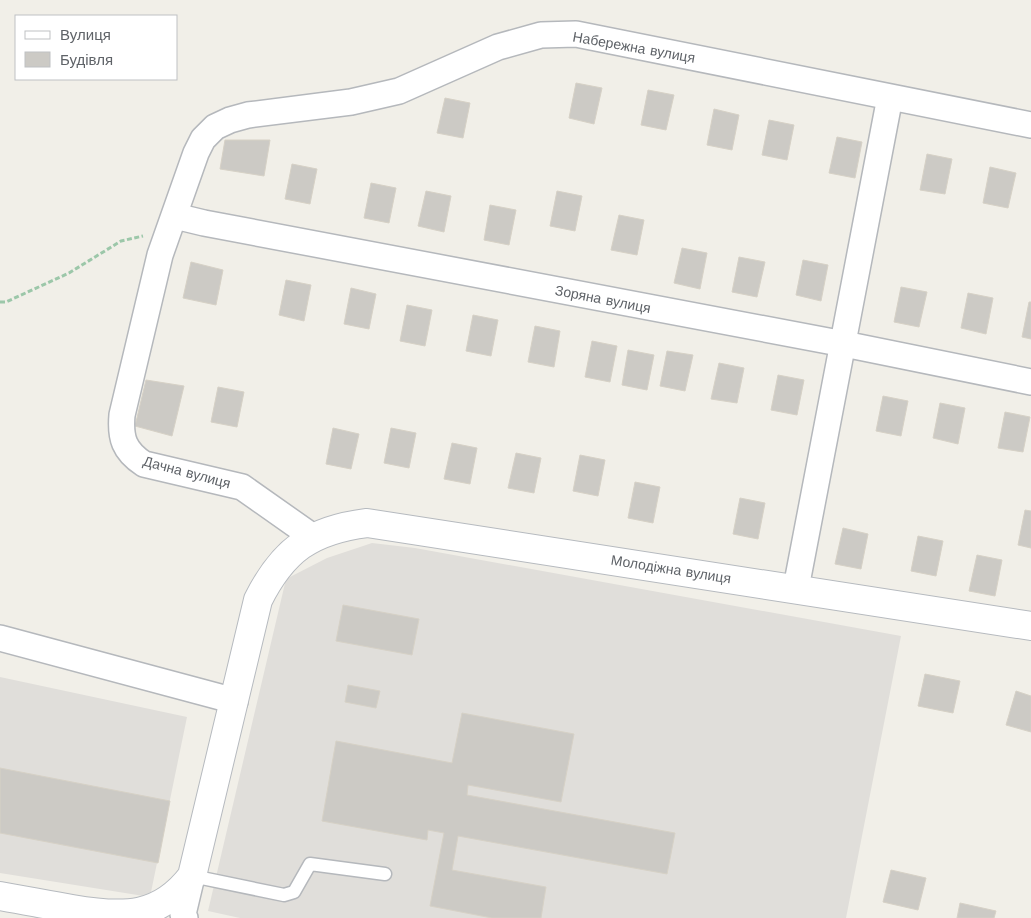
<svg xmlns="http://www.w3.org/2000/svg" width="1031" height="918" font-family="'Work Sans',sans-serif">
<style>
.industrial{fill:#e0deda}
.building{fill:#cccac5;stroke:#d6d1c6}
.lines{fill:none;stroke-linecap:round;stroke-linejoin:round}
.lane-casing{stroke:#b5b8bc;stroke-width:15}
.street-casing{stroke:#b5b8bc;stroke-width:28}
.secondary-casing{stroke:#b6babf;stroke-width:30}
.path{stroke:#9cc7a9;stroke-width:3;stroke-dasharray:5 2.5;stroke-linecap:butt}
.lane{stroke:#fff;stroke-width:12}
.street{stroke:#fff;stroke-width:25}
.secondary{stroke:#fff;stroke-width:28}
.labels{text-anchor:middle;stroke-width:4;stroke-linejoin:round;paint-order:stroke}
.street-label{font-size:14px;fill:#5f6368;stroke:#fff}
</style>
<rect width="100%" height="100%" fill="#f1efe8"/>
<path class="industrial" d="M372,543L415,548L901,636L846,918H240L208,911L286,579L327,558Z
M0,677L187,717L150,897L0,873Z"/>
<path class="building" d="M576,83L602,88L594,124L569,118Z
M648,90L674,95L666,130L641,125Z
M445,98L470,103L463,138L437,133Z
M714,109L739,115L732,150L707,145Z
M769,120L794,125L787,160L762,155Z
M837,137L862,142L855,178L829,173Z
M225,140H270L264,176L220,169Z
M927,154L952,159L945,194L920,190Z
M292,164L317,169L310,204L285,199Z
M990,167L1016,173L1008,208L983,203Z
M371,183L396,188L389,223L364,218Z
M426,191L451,196L444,232L418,226Z
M557,191L582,196L575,231L550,226Z
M490,205L516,210L509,245L484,240Z
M619,215L644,220L637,255L611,250Z
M682,248L707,253L700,289L674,283Z
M739,257L765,262L757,297L732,292Z
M803,260L828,265L821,301L796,295Z
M191,262L223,270L216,305L183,298Z
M286,280L311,285L304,321L279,315Z
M901,287L927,292L919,327L894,322Z
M351,288L376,294L369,329L344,324Z
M968,293L993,298L986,334L961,328Z
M1029,302H1031V339L1022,337Z
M407,305L432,310L425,346L400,341Z
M473,315L498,320L491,356L466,351Z
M535,326L560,331L554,367L528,362Z
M592,341L617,346L610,382L585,377Z
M628,350L654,355L647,390L622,385Z
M667,351L693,355L685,391L660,386Z
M719,363L744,368L737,403L711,399Z
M778,375L804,380L797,415L771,410Z
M146,380L184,386L172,436L135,426Z
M218,387L244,392L237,427L211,422Z
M883,396L908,401L901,436L876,431Z
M940,403L965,408L958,444L933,438Z
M1005,412L1030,417L1023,452L998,448Z
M333,428L359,434L351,469L326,464Z
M391,428L416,433L409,468L384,463Z
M452,443L477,448L470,484L444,479Z
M516,453L541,458L534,493L508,488Z
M580,455L605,460L598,496L573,491Z
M635,482L660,487L653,523L628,518Z
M740,498L765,503L758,539L733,534Z
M1025,510L1031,511V548L1018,545Z
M843,528L868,534L861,569L835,564Z
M918,536L943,541L936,576L911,571Z
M977,555L1002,560L995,596L969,591Z
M343,605L419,619L412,655L336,641Z
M925,674L960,681L953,713L918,706Z
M348,685L380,691L376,708L345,702Z
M1016,691L1031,696V732L1006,725Z
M462,713L574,734L561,802L468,785L467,795L675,833L667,874L458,836L452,870L546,887L541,918H492L430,906L444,833L428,830L427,840L322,821L336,741L452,763Z
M0,768L170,801L158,863L0,833Z
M891,870L926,878L918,910L883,902Z
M960,903L996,911L994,918H957Z"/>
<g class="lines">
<defs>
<path id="lane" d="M192,876L284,895L294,892L310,864L385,874"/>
<path id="street" d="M175,216L204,223L844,344L1031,382
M313,537L242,487L144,464C124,451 120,438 122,415L160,255L196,153L203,139L215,127L230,120L248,115L351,102L399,91L498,47L541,35L576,34L1031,125
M796,588L890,97
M0,638L235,701
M185,918L183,914L192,876"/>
<path id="secondary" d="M0,896C24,900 48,905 72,909C124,918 160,918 192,876L258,600C283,550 311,530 367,523L1031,626"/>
</defs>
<use href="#lane" class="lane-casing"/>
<use href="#street" class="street-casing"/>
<use href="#secondary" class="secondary-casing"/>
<path class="path" d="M0,302H6L69,273L121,241L143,236"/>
<use href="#lane" class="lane"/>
<use href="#street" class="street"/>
<use href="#secondary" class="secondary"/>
</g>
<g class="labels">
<g class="street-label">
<text transform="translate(634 47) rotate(10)" y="5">Набережна вулиця</text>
<text transform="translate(603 299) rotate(11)" y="5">Зоряна вулиця</text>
<text transform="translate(187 472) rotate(15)" y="5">Дачна вулиця</text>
<text transform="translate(671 569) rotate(9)" y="5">Молодіжна вулиця</text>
</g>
</g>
<rect x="15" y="15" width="162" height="65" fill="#ffffff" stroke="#bfc1c3"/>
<rect x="25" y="31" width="25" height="8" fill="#ffffff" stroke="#bfc1c3"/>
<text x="60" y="40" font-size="15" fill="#5f6368">Вулиця</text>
<rect x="25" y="52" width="25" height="15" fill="#cccac5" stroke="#bfc1c3"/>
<text x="60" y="65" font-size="15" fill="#5f6368">Будівля</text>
</svg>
